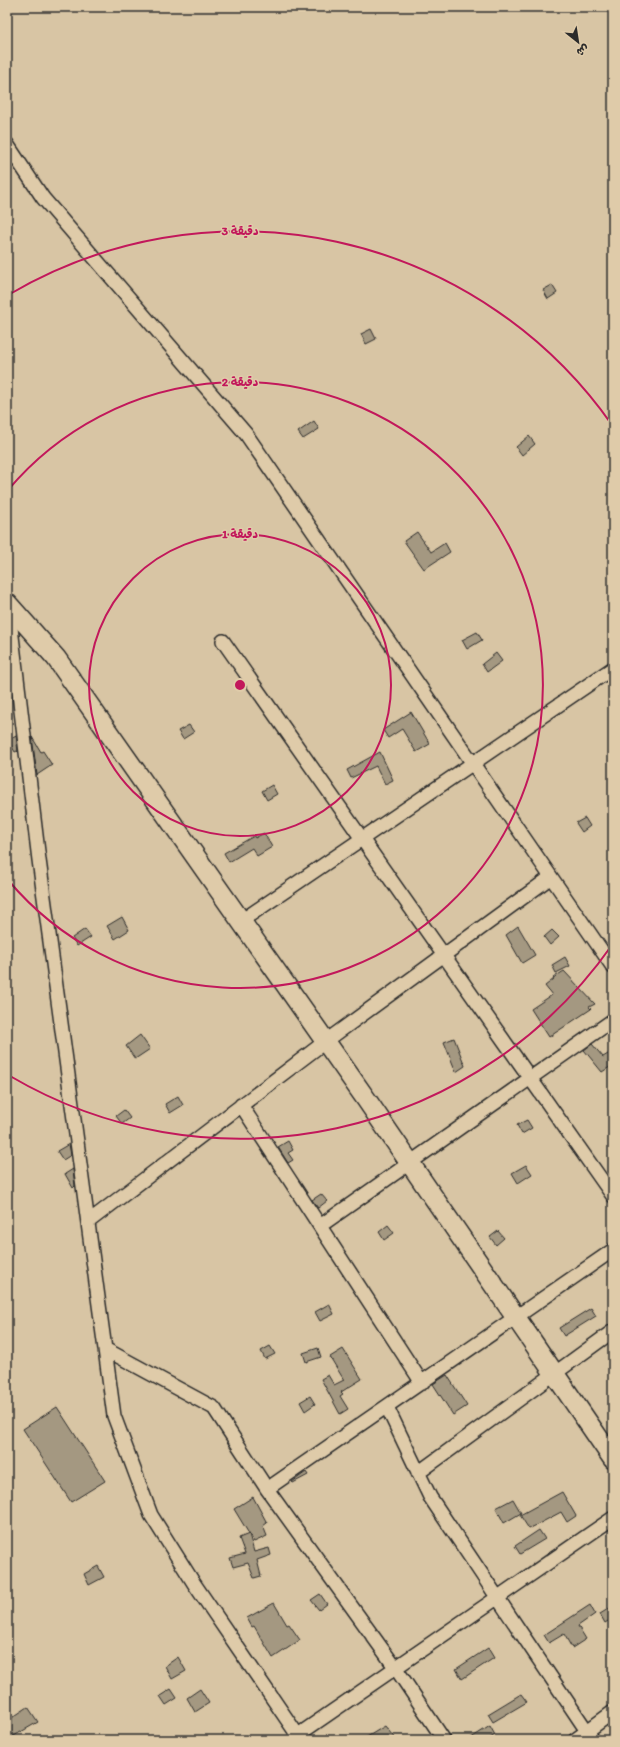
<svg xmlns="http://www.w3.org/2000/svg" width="620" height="1747" font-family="Itim,'Playpen Sans Arabic',sans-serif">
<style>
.building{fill:#a49881;stroke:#2b2b2b}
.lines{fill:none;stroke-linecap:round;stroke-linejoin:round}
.street-casing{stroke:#2b2b2b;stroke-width:16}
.secondary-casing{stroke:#2b2b2b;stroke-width:22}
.street{stroke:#dfcba9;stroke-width:13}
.secondary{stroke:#dfcba9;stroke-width:19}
.ring{fill:none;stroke:#c2185b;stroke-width:2}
.centre{fill:#c2185b;stroke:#dfcba9;stroke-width:2}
.ring-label{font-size:12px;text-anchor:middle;font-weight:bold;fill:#c2185b;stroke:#dfcba9;stroke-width:3;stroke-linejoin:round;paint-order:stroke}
</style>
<rect width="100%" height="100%" fill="#d8c5a4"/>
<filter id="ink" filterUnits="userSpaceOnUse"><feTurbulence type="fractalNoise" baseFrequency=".025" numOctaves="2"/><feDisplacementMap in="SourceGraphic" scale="8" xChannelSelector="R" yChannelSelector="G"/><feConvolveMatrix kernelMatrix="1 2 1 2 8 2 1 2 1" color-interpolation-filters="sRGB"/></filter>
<g filter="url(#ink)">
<path class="building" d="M552,285L557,293L548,299L543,290Z
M371,329L376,339L366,344L361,334Z
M314,421L319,429L303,439L298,432Z
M529,436L535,444L522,455L516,447Z
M417,532L431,552L445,543L450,552L424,569L404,541Z
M477,632L482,640L467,649L462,640Z
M496,653L502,661L487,672L482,664Z
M411,712L430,744L416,752L402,729L388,738L383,730Z
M189,725L194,732L183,739L178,731Z
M16,735L18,752L17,751L15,752L8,740Z
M32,737L41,752L43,751L52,765L37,775Z
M380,752L393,780L385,784L376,766L351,778L347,770Z
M272,785L277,794L267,800L262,791Z
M585,818L590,826L582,832L576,823Z
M264,833L272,847L257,856L252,848L229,862L224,853L254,836L255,838Z
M122,917L129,930L115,939L107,926Z
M518,926L535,955L522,963L506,935Z
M85,929L91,937L77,946L72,938Z
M552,930L559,937L550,945L544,937Z
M565,957L570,966L556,973L552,965Z
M564,971L595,1004L589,1007L591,1009L549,1037L531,1009L552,995L545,986L554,979L553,978Z
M140,1035L150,1049L135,1059L126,1046Z
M454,1038L465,1066L456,1072L444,1042Z
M592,1044L603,1057L613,1051V1065L602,1072L584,1050Z
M178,1096L183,1105L170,1113L165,1104Z
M124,1110L130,1118L122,1124L116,1116Z
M527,1120L532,1128L522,1134L517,1125Z
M288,1141L293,1150L288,1153L293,1160L288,1163L278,1147Z
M69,1144L71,1155L63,1160L57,1151Z
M526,1165L532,1174L518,1183L512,1173Z
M73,1169L75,1186L73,1188L65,1174Z
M321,1194L327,1201L318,1208L312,1200Z
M388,1225L394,1233L384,1240L379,1232Z
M498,1231L504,1238L496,1245L490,1237Z
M329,1304L334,1314L320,1321L315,1312Z
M591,1308L596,1316L564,1336L559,1328Z
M270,1346L275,1354L265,1359L261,1351Z
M318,1348L321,1357L306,1362L303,1353Z
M343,1349L362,1379L341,1392L343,1394L340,1396L348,1409L340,1414L321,1379L328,1375L334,1385L344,1380L330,1357Z
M447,1375L467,1406L453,1415L433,1384Z
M310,1396L315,1404L305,1411L300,1402Z
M57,1407L105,1481L71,1502L23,1429Z
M306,1472L308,1475L293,1483L292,1482Z
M562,1492L576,1516L567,1522L561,1512L529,1529L520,1515Z
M253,1497L267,1523L263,1526L267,1536L254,1542L234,1509Z
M513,1499L521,1513L504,1523L496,1508Z
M539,1530L545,1539L520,1554L515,1546Z
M249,1534L254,1552L269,1548L271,1555L257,1560L261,1576L254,1578L248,1563L233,1567L230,1558L245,1554L239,1538Z
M98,1566L104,1577L89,1585L84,1574Z
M320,1594L327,1604L319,1610L311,1600Z
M274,1603L287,1625L289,1624L300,1640L273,1658L254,1626L252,1627L247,1618Z
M590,1605L595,1614L578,1626L586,1639L572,1648L564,1634L549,1643L544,1635Z
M613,1606V1618L605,1623L600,1614Z
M488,1648L494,1658L462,1679L456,1669Z
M178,1657L186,1671L172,1679L165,1666Z
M171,1689L177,1698L166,1705L160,1696Z
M200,1689L209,1703L195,1712L187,1698Z
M521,1694L527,1702L493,1722L488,1714Z
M28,1707L38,1722L7,1740V1721Z
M385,1726L396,1740H362Z
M490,1726L495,1735L487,1740H468Z"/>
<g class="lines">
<defs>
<path id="street" d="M7,144L43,198L246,434L613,967
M8,603L39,860L114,1416L151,1515L195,1585L301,1740
M223,641L613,1196
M241,921L613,668
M241,1105L422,1383
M88,1222L326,1041L551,877
M320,1226L613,1020
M105,1349L214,1408L267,1489L395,1667L444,1740
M387,1407L430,1497L593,1740
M418,1473L613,1331
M267,1489L613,1250
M298,1735L613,1518
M575,1740L613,1712"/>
<path id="secondary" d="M7,603L56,658L366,1099L613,1459"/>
</defs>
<use href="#street" class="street-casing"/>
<use href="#secondary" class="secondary-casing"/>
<use href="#street" class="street"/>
<use href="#secondary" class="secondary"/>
</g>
</g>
<g class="ring">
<circle cx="240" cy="685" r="151"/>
<path d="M8 490A303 303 0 1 1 8 880"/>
<path d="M612 945A454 454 0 0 1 10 1076M10 294A454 454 0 0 1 612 425"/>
</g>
<circle cx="240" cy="685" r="6" class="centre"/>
<g class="ring-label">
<text x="240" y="235">3 دقيقة</text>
<text x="240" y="386">2 دقيقة</text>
<text x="240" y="538">1 دقيقة</text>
</g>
<rect width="620" height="1747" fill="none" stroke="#dfcba9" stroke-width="24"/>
<rect x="12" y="12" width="596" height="1723" fill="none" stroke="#2b2b2b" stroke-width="1.5" filter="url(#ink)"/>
<g transform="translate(578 42) rotate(150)" stroke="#dfcba9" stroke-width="3" paint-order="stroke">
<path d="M0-3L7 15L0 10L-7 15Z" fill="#2b2b2b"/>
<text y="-6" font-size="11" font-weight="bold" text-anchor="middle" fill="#2b2b2b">ش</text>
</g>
</svg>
